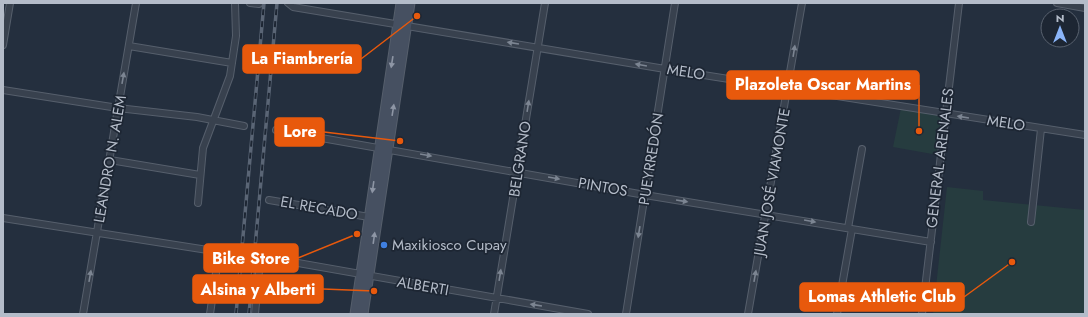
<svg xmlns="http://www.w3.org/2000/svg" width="1088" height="317" font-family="Jost,sans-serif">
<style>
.green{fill:#263c3f}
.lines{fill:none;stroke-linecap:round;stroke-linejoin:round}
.minor-casing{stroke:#565f6c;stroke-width:8}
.secondary-casing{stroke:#565f6c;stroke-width:11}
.minor{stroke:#38414e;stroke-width:6}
.secondary{stroke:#465061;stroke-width:9}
.rail-casing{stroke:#5a6575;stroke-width:3.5}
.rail{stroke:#1d2633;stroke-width:2;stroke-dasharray:6;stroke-linecap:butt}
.oneway{fill:#7c8592}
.oneway2{fill:#8e96a5}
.shop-dot{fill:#3f7fe0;stroke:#1d2633;stroke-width:1.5}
.labels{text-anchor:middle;stroke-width:3.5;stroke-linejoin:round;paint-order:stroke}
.street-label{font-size:15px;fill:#b4bcc9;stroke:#1d2633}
.poi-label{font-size:15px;fill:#b4bcc9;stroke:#1d2633;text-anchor:start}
.leader{fill:none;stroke:#e8590c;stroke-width:1.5}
.callout-dot{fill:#e8590c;stroke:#1d2633;stroke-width:1.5}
.callout{fill:#e8590c;stroke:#e8590c;stroke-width:1.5}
.callout-label{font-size:16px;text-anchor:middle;font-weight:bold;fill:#fff}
</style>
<rect width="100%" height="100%" fill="#242f3e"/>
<path class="green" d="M901,108L943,115L938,155L893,147Z
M947,187L983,191V200L1085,210V314H933Z"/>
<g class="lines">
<defs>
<path id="minor" d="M250,3L259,4
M288,3L293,7L665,69L1085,135
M1057,3L1085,8
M3,45L10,3
M129,46L232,63
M3,90L118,108L197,117L244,126
M276,130L645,195L931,242
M110,160L200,175
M269,200L369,217
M198,203L203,148L230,76L236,36L235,3
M3,218L233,254
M1031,222L1041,129
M848,228L862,149
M83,314L136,3
M210,314L219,252
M255,314L260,260L264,257L588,314
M494,314L545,3
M626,314L675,3
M748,314L802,3
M837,314L852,229
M922,314L959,3"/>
<path id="secondary" d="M355,314L401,3
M363,314L410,3"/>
</defs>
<use href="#minor" class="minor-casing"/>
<use href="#secondary" class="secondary-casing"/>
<use href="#minor" class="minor"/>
<use href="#secondary" class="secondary"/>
<defs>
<path id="rail" d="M236,314L264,3
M249,314L277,3"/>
</defs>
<use href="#rail" class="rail-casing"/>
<use href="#rail" class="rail"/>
</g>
<defs><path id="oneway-solid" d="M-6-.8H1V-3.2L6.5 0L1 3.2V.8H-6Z"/></defs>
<g class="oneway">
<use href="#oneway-solid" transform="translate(513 43) rotate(-171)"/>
<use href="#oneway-solid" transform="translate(794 51) rotate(-81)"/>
<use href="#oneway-solid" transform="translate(641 65) rotate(-170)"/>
<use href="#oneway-solid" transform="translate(123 78) rotate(-80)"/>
<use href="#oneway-solid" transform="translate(528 106) rotate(-81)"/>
<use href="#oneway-solid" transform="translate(963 117) rotate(-171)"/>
<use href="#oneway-solid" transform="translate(426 155) rotate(10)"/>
<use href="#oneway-solid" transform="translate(554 178) rotate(10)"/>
<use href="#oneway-solid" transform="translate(682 201) rotate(9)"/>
<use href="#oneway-solid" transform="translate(810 221) rotate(10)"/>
<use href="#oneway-solid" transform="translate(639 232) rotate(99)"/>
<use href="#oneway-solid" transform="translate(500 275) rotate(-81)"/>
<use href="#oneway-solid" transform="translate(90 276) rotate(-80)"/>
<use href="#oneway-solid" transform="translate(755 276) rotate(-80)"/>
<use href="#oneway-solid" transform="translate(536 305) rotate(-171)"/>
</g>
<g class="oneway2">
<use href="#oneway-solid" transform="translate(392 62) rotate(99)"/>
<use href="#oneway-solid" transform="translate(393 110) rotate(-81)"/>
<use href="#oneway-solid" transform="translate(373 187) rotate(98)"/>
<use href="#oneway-solid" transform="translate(374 238) rotate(-82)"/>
</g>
<circle class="shop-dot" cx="384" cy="245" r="4"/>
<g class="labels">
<g class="street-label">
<text transform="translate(686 72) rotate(9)" y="5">MELO</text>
<text transform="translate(1006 123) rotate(9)" y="5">MELO</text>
<text transform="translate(940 158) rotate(-83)" y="5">GENERAL ARENALES</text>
<text transform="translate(110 159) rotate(-80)" y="5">LEANDRO N. ALEM</text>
<text transform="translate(520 159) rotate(-81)" y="5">BELGRANO</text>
<text transform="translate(651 159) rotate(-81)" y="5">PUEYRREDÓN</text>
<text transform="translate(772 182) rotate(-80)" y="5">JUAN JOSÉ VIAMONTE</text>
<text transform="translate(603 187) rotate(10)" y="5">PINTOS</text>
<text transform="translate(319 208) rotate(10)" y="5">EL RECADO</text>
<text transform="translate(423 286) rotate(10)" y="5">ALBERTI</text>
</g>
<g class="poi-label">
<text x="392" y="250">Maxikiosco Cupay</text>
</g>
</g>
<path class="leader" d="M417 16L361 59M919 131L919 85M400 141L324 132M357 234L298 258M374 291L323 289M1012 262L964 297"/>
<g class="callout-dot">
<circle cx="417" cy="16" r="4"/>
<circle cx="919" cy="131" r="4"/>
<circle cx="400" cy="141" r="4"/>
<circle cx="357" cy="234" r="4"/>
<circle cx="374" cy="291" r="4"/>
<circle cx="1012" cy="262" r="4"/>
</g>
<g class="callout">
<rect x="243" y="45" width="118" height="28" rx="4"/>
<rect x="727" y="71" width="192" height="28" rx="4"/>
<rect x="275" y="118" width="49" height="28" rx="4"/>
<rect x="204" y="244" width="94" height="28" rx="4"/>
<rect x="193" y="275" width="130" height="28" rx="4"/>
<rect x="800" y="283" width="164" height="28" rx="4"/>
</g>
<g class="callout-label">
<text x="302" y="64">La Fiambrería</text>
<text x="823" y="90">Plazoleta Oscar Martins</text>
<text x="300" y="137">Lore</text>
<text x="251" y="264">Bike Store</text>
<text x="258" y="295">Alsina y Alberti</text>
<text x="882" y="302">Lomas Athletic Club</text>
</g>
<rect width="1088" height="317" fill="none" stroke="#b4bcc9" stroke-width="8"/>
<g transform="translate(1060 28)"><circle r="19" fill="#1d2633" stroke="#59626f"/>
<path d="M0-3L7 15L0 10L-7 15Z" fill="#8ab4f8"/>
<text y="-6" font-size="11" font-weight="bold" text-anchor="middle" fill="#b4bcc9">N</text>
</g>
</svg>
